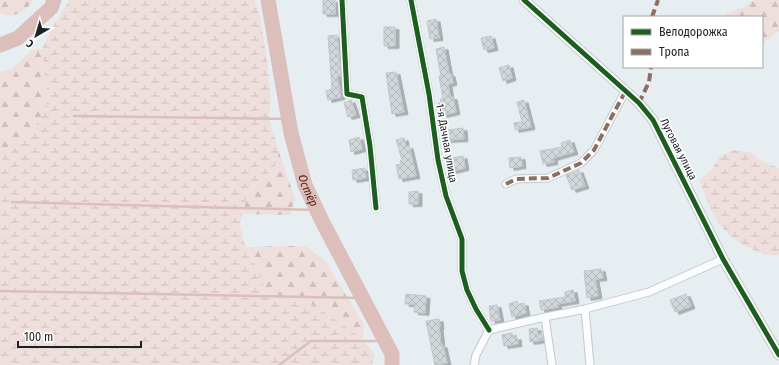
<svg xmlns="http://www.w3.org/2000/svg" width="779" height="365" font-family="'Fira Sans Condensed',sans-serif">
<style>
.forest{fill:url(#forest-firs)}
.wetland{fill:url(#wetland-marsh)}
.lines{fill:none;stroke-linecap:round;stroke-linejoin:round}
.stream{stroke:#dcbfba;stroke-width:2.5}
.river{stroke:#dcbfba;stroke-width:15}
.building{fill:url(#building-cross-hatch);stroke:#c1c7ca;filter:url(#shadow)}
.minor-casing{stroke:#c3c9cc;stroke-width:9}
.tertiary-casing{stroke:#c3c9cc;stroke-width:11}
.minor{stroke:#fbfcfd;stroke-width:7}
.tertiary{stroke:#fbfcfd;stroke-width:9}
.quiet{stroke:#8d6e63;stroke-width:4;stroke-dasharray:8 4;stroke-linecap:butt}
.cycleway-casing{stroke:#fff;stroke-width:8}
.cycleway{stroke:#1b5e20;stroke-width:5}
.labels{text-anchor:middle;stroke-width:3;stroke-linejoin:round;paint-order:stroke}
.street-label{font-size:11px;fill:#1c2123;stroke:#fff}
.water-label{font-size:12px;font-style:italic;fill:#572017;stroke:#fff}
</style>
<defs>
<pattern id="forest-firs" width="22" height="20" patternUnits="userSpaceOnUse"><rect width="22" height="20" fill="#eedfdd"/><path d="M5 1l3.5 6h-7zM16 11l3.5 6h-7z" fill="#ccbfbd"/></pattern>
<pattern id="wetland-marsh" width="20" height="14" patternUnits="userSpaceOnUse"><rect width="20" height="14" fill="#eedfdd"/><path d="M1 5h8M5 5V1M11 12h8M15 12V8" fill="none" stroke="#ccbfbd"/></pattern>
<pattern id="building-cross-hatch" width="8" height="8" patternUnits="userSpaceOnUse"><rect width="8" height="8" fill="#d1d7da"/><path d="M0 0l8 8M0 8l8-8" fill="none" stroke="#b3b8bb"/></pattern>
<filter id="shadow"><feDropShadow dx="4" dy="2.5" stdDeviation="0" flood-color="#0004"/></filter>
</defs>
<rect width="100%" height="100%" fill="#e7eef2"/>
<path class="forest" d="M0,0H34C26,11 13,20 0,13Z
M754,0H779V32L775,33L762,45V17H724L727,13L744,7Z
M42,49L47,93V109L28,136L3,157L0,167V72L12,69L32,50Z
M279,152L295,198L290,215L243,214L248,191L274,168Z
M280,246H305L325,260L364,325L363,340L321,310L307,302L273,299L263,286L258,270L247,247Z"/>
<path class="wetland" d="M69,0H255L260,17L268,67L271,101L269,119L279,152L274,168L248,191L240,224L243,240L258,270L263,286L273,299L307,302L321,310L350,330L363,340L375,354L372,365H0V167L3,157L28,136L47,109V93L42,49L55,23L64,9Z
M734,150L750,152L763,162L779,168V255C760,258 729,239 718,222C710,210 705,194 699,180L711,171L719,157Z"/>
<g class="lines">
<path class="stream" d="M74,116L289,119
M12,202L316,210
M0,291L362,298
M279,365L311,341H385"/>
<g class="river">
<path id="s1" d="M268,0L291,133L305,185L322,221L392,354V365"/>
<path d="M0,45L18,38L51,8L54,0"/>
</g>
</g>
<path class="building" d="M323,0H335V14H323Z
M436,19L439,38L430,39L427,21Z
M384,27H395V46H384Z
M337,35L341,76H337L341,97L328,100L326,91L332,89L328,36Z
M491,36L494,48L484,50L481,38Z
M444,47L449,74H451L453,83L448,84L450,97H453L456,112L443,115L442,109L439,110L438,103H441L440,99H443L439,76H441L436,49Z
M509,65L512,78L503,81L499,68Z
M396,72L404,112L392,114L386,73Z
M351,100L356,115L348,117L344,103Z
M524,100L531,127L515,130L514,123L522,122L517,102Z
M463,128L464,139L447,140V130Z
M359,137L362,149L351,152L349,140Z
M404,138L406,147L409,146L416,176L399,179L396,165L401,164L400,161L402,160L396,140Z
M570,140L574,152L553,158L554,162L543,164L540,151L562,147L561,143Z
M463,156L465,168L452,171L450,164H453L452,158Z
M521,157L522,166L510,168L509,158Z
M365,168L366,178L353,180L352,170Z
M579,170L585,186L572,190L566,175Z
M418,191V204H409V192Z
M601,269L603,278L595,279L598,296L587,298L584,271Z
M573,290L575,301L557,304L558,307L541,310L539,301L565,297V292Z
M406,294L426,296L425,313L414,312L415,304H405Z
M686,294L691,306L675,312L670,300Z
M517,301V305L524,303L526,313L512,317L509,304Z
M497,305L500,320L491,321L489,306Z
M439,319L440,327H439L441,346L443,345L447,363L435,365L426,321Z
M537,328L538,335L542,334L543,340L530,342L529,329Z
M512,333L513,338L517,337L518,344L504,346L502,335Z"/>
<g class="lines">
<defs>
<path id="minor" d="M342,0L347,94L362,97L370,146L376,208
M411,0L429,94L438,160L446,196L462,239V271L467,290L476,309L489,330
M506,184L516,179L548,178L581,163L594,150L625,92
M585,309L590,365
M545,317L552,365
M489,330L545,317L585,309L649,292L723,259
M474,365L476,355L489,330"/>
<path id="tertiary" d="M524,0L639,103L653,120L723,259L779,355"/>
</defs>
<use href="#minor" class="minor-casing"/>
<use href="#tertiary" class="tertiary-casing"/>
<use href="#minor" class="minor"/>
<use href="#tertiary" class="tertiary"/>
<path class="quiet" d="M652,17L658,0
M639,103L649,82L651,67
M506,184L516,179L548,178L581,163L594,150L625,92"/>
<defs>
<path id="cycleway" d="M342,0L347,94L362,97L370,146L376,208
M411,0L429,94L438,160L446,196L462,239V271L467,290L476,309L489,330
M524,0L639,103L653,120L723,259L779,355"/>
</defs>
<use href="#cycleway" class="cycleway-casing"/>
<use href="#cycleway" class="cycleway"/>
</g>
<g class="labels">
<g class="street-label">
<text transform="translate(447 143) rotate(80)" y="4">1-я Дачная улица</text>
<text transform="translate(679 149) rotate(63)" y="4">Луговая улица</text>
</g>
<g class="water-label">
<text dy="4" stroke="none"><textPath href="#s1" startOffset="195">Остёр</textPath></text>
</g>
</g>
<rect x="623" y="16" width="140" height="52" fill="#ffffff" stroke="#a4a6a7"/>
<rect x="631" y="29" width="20" height="6" fill="#1b5e20" stroke="#a4a6a7"/>
<text x="659" y="36" font-size="12" fill="#1c2123">Велодорожка</text>
<rect x="631" y="49" width="20" height="6" fill="#8d6e63" stroke="#a4a6a7"/>
<text x="659" y="56" font-size="12" fill="#1c2123">Тропа</text>
<g transform="translate(36 36) rotate(218)" stroke="#ffffff" stroke-width="3" paint-order="stroke">
<path d="M0-3L7 15L0 10L-7 15Z" fill="#1c2123"/>
<text y="-6" font-size="11" font-weight="bold" text-anchor="middle" fill="#1c2123">С</text>
</g>
<path d="M18 341v6h123v-6" fill="none" stroke="#1c2123" stroke-width="2"/>
<text x="24" y="341" font-size="12" fill="#1c2123" stroke="#ffffff" stroke-width="3" paint-order="stroke">100 m</text>
</svg>
